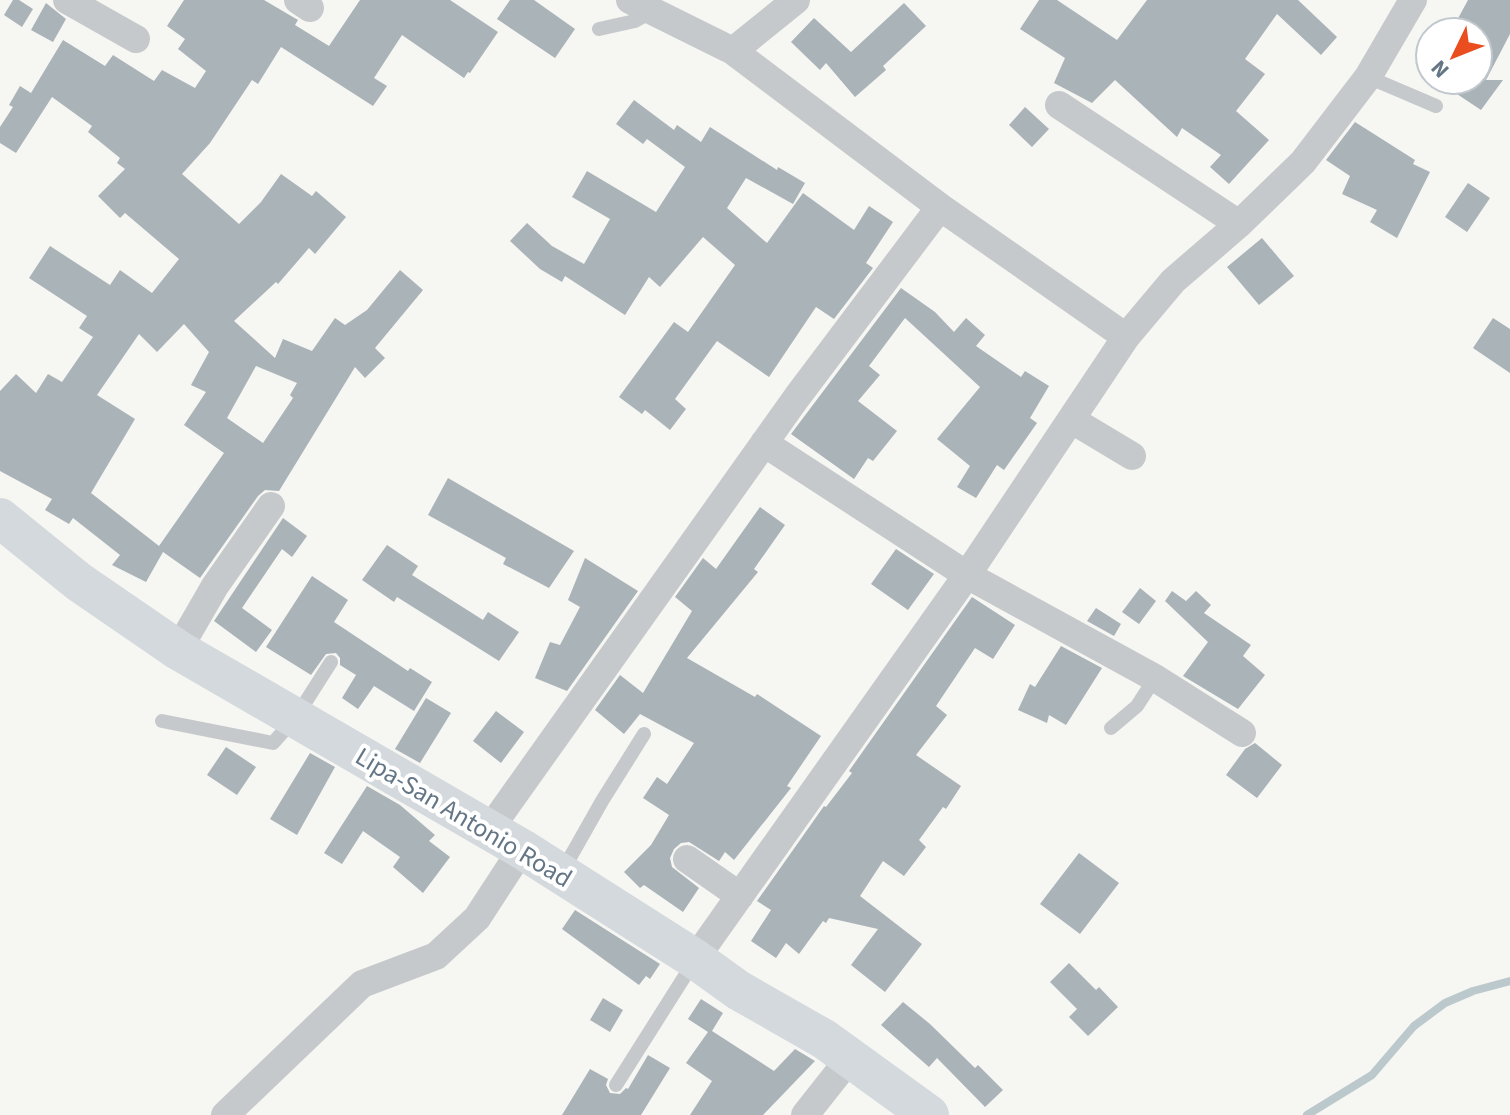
<svg xmlns="http://www.w3.org/2000/svg" width="1510" height="1115" font-family="'Source Sans 3',sans-serif">
<style>
.lines{fill:none;stroke-linecap:round;stroke-linejoin:round}
.stream{stroke:#bbc8cc;stroke-width:8}
.building{fill:#aab3b8;fill-rule:evenodd}
.lane{stroke:#c6c9cc;stroke-width:14}
.street{stroke:#c6c9cc;stroke-width:28}
.secondary{stroke:#d4d9dd;stroke-width:40}
.labels{text-anchor:middle;stroke-width:8;stroke-linejoin:round;paint-order:stroke}
.street-label{font-size:26px;fill:#647685;stroke:#fff}
</style>
<rect width="100%" height="100%" fill="#f6f6f2"/>
<g class="lines">
<path class="stream" d="M1307,1115L1372,1075L1414,1026L1445,1003L1473,991L1510,981"/>
</g>
<path class="building" d="M13,0H19L33,9L22,27L4,15Z
M184,0H264L298,20L295,25L329,46L360,0H450L498,32L470,73L468,72L464,78L402,35L374,78L387,86L373,106L281,47L258,84L252,80L210,143L182,174L239,224L261,202L281,174L312,196L316,191L346,217L315,254L309,248L278,284L276,282L234,321L275,358L283,339L312,351L335,318L345,325L367,310L400,270L423,290L375,348L385,358L365,378L355,367L279,491L265,490L258,496L200,578L163,552L146,582L112,565L120,555L73,518L69,524L45,510L52,499L0,471V391L16,374L36,393L48,374L62,382L93,337L79,328L87,316L29,278L50,246L110,285L120,270L152,293L179,259L125,213L120,218L98,196L125,169L117,163L120,158L88,132L92,126L52,97L16,153L0,143V127L13,107L9,105L20,86L31,93L63,40L105,66L113,55L154,81L162,70L195,88L206,71L178,49L185,39L167,26ZM184,324L209,352L191,385L206,392L184,425L224,453L159,546L91,493L135,419L97,395L139,334L157,352ZM256,366L297,383L290,395L293,398L263,443L227,418Z
M510,0H534L575,29L555,58L497,19Z
M1039,0H1057L1117,40L1147,0H1298L1337,37L1321,55L1277,14L1245,59L1265,74L1236,111L1269,140L1229,184L1210,167L1221,155L1182,128L1177,137L1115,80L1092,103L1054,83L1065,58L1020,29Z
M1468,0H1510V34L1486,80H1503L1481,110L1457,94L1466,80H1478V32H1470L1455,24Z
M46,3L66,19L53,42L31,30Z
M904,3L926,26L883,66L886,70L855,97L826,63L820,70L791,42L814,18L851,52Z
M634,100L674,130L677,125L701,142L710,127L777,170L778,167L805,183L793,204L746,178L727,208L767,243L803,193L854,230L869,206L893,222L866,263L873,268L834,319L816,307L769,377L717,341L675,399L686,409L670,430L645,410L642,414L619,397L674,322L688,332L735,265L703,237L660,287L649,277L625,315L565,276L562,282L540,269L510,241L527,223L552,246L584,264L610,219L572,197L587,171L656,212L685,167L647,139L643,144L616,124Z
M1025,107L1049,129L1032,147L1009,125Z
M1355,122L1415,160L1413,164L1430,172L1397,238L1370,222L1377,210L1342,194L1350,176L1326,160Z
M1468,183L1490,198L1467,232L1445,217Z
M1262,238L1294,276L1259,305L1227,267Z
M901,288L935,312L954,332L966,318L985,335L976,346L1021,377L1025,371L1049,386L1030,418L1037,423L1004,470L997,465L976,498L957,487L970,466L937,439L980,387L905,318L869,366L880,375L858,401L897,431L873,461L868,458L854,479L791,434Z
M1493,318L1510,329V373L1473,348Z
M448,478L574,551L549,588L503,564L506,558L428,515Z
M760,507L785,525L754,569L758,572L687,658L755,697L757,694L821,736L787,786L791,788L734,860L725,852L719,861L689,842L681,843L674,849L670,858L672,867L699,888L683,912L644,885L640,888L624,872L651,845L669,815L643,798L657,777L667,784L694,743L640,714L624,734L595,710L620,675L643,693L692,611L675,597L703,558L716,569Z
M283,518L307,536L292,557L282,549L242,608L272,630L256,652L214,621Z
M387,545L418,566L412,575L483,620L488,612L519,632L499,661L397,597L394,602L362,580Z
M896,549L934,574L908,610L871,584Z
M585,558L638,591L567,691L535,678L550,642L560,645L580,607L568,600Z
M312,576L348,600L334,622L408,671L410,668L432,682L414,711L374,686L358,709L342,698L356,675L340,665V658L336,653L326,654L311,675L266,647Z
M1140,588L1156,601L1139,624L1122,612Z
M1172,591L1186,601L1196,591L1211,605L1204,613L1251,645L1243,656L1265,675L1238,709L1183,676L1208,642L1165,601Z
M972,597L1015,625L993,659L975,648L936,706L947,715L916,755L961,786L946,809L943,807L919,840L926,847L904,876L883,861L860,896L922,944L885,992L851,965L878,929L829,918L826,923L823,921L799,954L786,943L776,958L751,941L771,910L757,901L824,806L826,807L852,773L849,771Z
M1096,608L1121,624L1114,636L1087,621Z
M1061,646L1102,668L1066,725L1049,715L1047,723L1018,710L1030,684L1035,687Z
M426,698L451,713L420,763L395,749Z
M496,711L524,732L501,763L473,741Z
M1255,743L1282,765L1257,798L1226,775L1245,749Z
M226,747L256,767L237,795L207,775Z
M310,753L335,767L297,835L270,819Z
M367,786L400,805L435,835L429,841L450,857L423,893L393,867L400,857L363,831L342,864L324,853Z
M1079,853L1119,883L1080,934L1040,904Z
M575,910L660,964L650,979L646,976L639,985L562,929Z
M1069,963L1096,990L1099,987L1118,1007L1088,1036L1069,1017L1077,1009L1050,982Z
M603,998L623,1010L610,1032L590,1020Z
M701,999L723,1013L712,1031L774,1071L795,1049L815,1061L763,1115H690L712,1081L686,1063L708,1032L688,1019Z
M903,1002L930,1024L975,1068L978,1065L1003,1090L985,1107L937,1058L929,1067L881,1025Z
M648,1055L670,1068L641,1115H562L590,1069L608,1079L606,1085L610,1093L620,1094L626,1088L628,1089Z"/>
<g class="lines">
<path class="lane" d="M599,29L635,21L653,11
M1368,77L1436,106
M162,721L273,743L296,717L331,662
M1111,728L1137,706L1155,678
M563,870L602,801L644,734
M616,1085L695,960"/>
<path class="street" d="M67,0L136,39
M298,0L310,8
M733,51L796,0
M1059,105L1239,224
M940,207L1126,337
M1072,420L1132,456
M764,443L967,575L1155,678L1242,733
M178,650L215,586L271,506
M489,830L797,397L940,207L733,51L630,0
M687,859L740,896
M695,959L967,575L1126,337L1173,281L1239,224L1303,162L1368,77L1413,0
M225,1115L362,984L436,956L477,918L522,849
M805,1115L850,1058"/>
<path class="secondary" d="M0,518L79,582L178,650L522,849L695,959L738,990L824,1039L929,1115"/>
</g>
<g class="labels">
<g class="street-label">
<text transform="translate(464 817) rotate(31)" y="9">Lipa-San Antonio Road</text>
</g>
</g>
<g transform="translate(1454 56) rotate(227)"><circle r="38" fill="#ffffff" stroke="#c1c8ce" stroke-width="2"/>
<path d="M0-6L14 30L0 20L-14 30Z" fill="#ea4d1e"/>
<text y="-12" font-size="22" font-weight="bold" text-anchor="middle" fill="#647685">N</text>
</g>
</svg>
